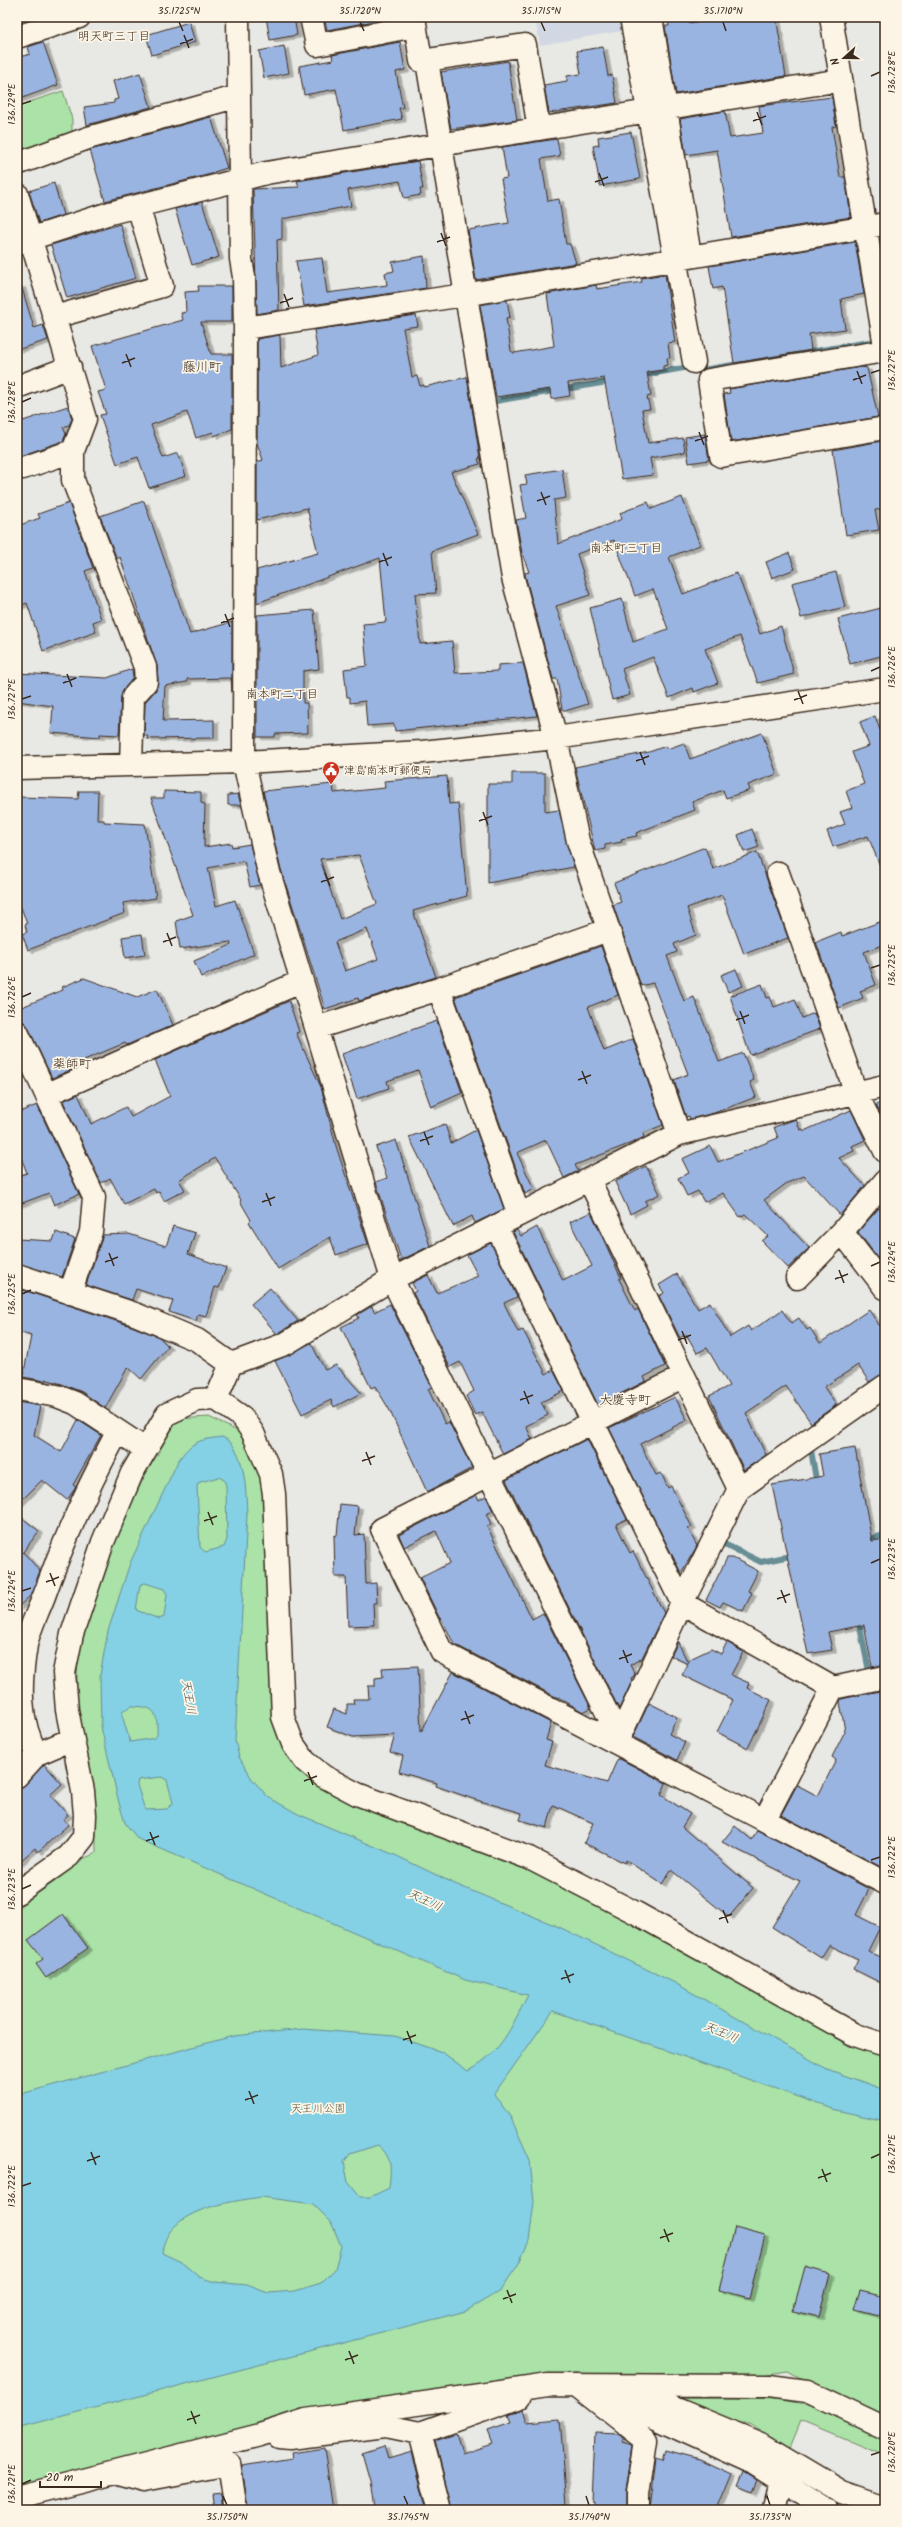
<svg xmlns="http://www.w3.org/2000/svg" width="902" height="2527" font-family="Kalam,'Klee One',sans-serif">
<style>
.built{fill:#d1d8e3}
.green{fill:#aae2a7;stroke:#728662}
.water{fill:#84d0e4;stroke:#678e95;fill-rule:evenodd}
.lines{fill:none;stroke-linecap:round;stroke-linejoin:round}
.stream{stroke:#678e95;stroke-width:6}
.building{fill:#9ab4e1;stroke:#3b2a1e;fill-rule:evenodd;filter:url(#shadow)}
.minor-casing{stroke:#3b2a1e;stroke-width:25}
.minor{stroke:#fcf5e5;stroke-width:22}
.ticks{fill:none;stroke:#3b2a1e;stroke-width:1.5}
.labels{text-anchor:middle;stroke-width:3.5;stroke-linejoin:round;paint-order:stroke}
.poi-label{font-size:11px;fill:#3b2a1e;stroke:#fcf5e5;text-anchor:start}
.park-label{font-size:11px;fill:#575840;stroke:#fcf5e5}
.neighbourhood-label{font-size:12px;fill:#3b2a1e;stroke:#fcf5e5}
.water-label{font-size:12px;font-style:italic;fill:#4d5450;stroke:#fcf5e5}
.quarter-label{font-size:13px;fill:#3b2a1e;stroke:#fcf5e5}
.neatline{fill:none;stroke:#3b2a1e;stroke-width:1.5}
.ticks-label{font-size:10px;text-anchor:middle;fill:#3b2a1e}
</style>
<defs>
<filter id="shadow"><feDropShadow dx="4.5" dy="2.5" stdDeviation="0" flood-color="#0004"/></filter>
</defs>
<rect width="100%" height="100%" fill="#e8e8e4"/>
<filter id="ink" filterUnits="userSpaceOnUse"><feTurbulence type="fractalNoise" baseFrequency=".025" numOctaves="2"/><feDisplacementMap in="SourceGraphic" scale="8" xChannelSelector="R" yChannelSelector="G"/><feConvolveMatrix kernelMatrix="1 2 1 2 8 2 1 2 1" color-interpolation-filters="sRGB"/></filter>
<g filter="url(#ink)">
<path class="built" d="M424,17H457L425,22Z
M535,17H625L627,30L540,45Z"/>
<path class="green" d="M63,91L72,119V135L25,152L17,148V106Z
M209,1417L241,1433L261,1469L298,1764L547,1876L885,2054V2419L830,2394L788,2371L741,2378L616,2375L17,2490V1908L57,1880L78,1861L96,1853C96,1830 95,1806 92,1784C88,1759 81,1734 78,1709C72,1660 87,1619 103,1574C123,1519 145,1467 179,1419Z
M656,2395L777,2399L813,2406L885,2439V2456L801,2421L789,2450L749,2423H726Z"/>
<path class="water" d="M222,1437C246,1446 246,1493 247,1515L235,1741L239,1757L252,1779L268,1797L298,1814L397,1856L455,1884L559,1927L675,1983L827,2069L885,2090V2121L836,2110L553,2011L494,2094L511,2118L530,2160L534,2202L529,2241L518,2265L500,2291L466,2311L17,2428V2095L233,2036L303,2029L395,2036L442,2052L468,2071C503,2051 510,2029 528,1995L465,1980L138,1839L125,1823L119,1803L101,1727L100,1675L108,1631L130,1563L178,1461C192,1441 198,1440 222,1437ZM219,1477L224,1480L226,1486L227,1539L224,1547L205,1552L200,1547L197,1486L200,1482ZM145,1583L164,1589L167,1594L164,1617L159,1619L136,1610L140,1585ZM131,1706C148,1707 157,1707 157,1726C157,1731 158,1735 155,1738L130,1742L122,1715L123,1711ZM161,1777L167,1780L173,1803L167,1809L145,1810L137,1785L138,1780ZM378,2145C393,2158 391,2169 389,2188L370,2197H360L348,2182L344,2162L350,2154ZM262,2197L313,2204L331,2222L341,2246L335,2269L321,2283L295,2291L268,2293L247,2285L215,2282L199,2277L181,2262L162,2253C166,2209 228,2202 262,2197Z"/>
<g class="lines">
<path class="stream" d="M701,361L703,370L875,341
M639,376L689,367
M490,402L613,381
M811,1450L817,1485
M865,1540L885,1535
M722,1543L761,1562L795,1555
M858,1618L869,1671"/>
</g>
<path class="building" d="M266,17H294L297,35L270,40Z
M324,17H395L327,30Z
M668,17H687L688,23L735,17H776L786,76L676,94L665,26H669Z
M189,22L195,42L152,55L146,35Z
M43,42L58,85L17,100V58L30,54L28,47Z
M400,42L405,70L396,72L403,108H399L402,119L344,130L336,89L304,95L299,66L333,60L332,55Z
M284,46L289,73L264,78L259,51Z
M603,47L608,76L612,75L617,103L549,113L544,85L567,81V76L581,74L577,51Z
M508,61L517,120L451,129L441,72Z
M140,73L151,107L87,125L84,107L114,103V100L118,99L113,81Z
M832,97L836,126L832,127L840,177H845L851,217L731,237L717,150L686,155L680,119L725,111L730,138L763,133L759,106Z
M211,117L227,168L214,172L215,173L105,201L90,150Z
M631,132L640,179L600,186L593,146L599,145L598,137Z
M557,139L560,156L541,159L548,201L559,199L566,244H570L576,263L476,280L468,230L509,223L501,179L507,178L502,147Z
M418,161L423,189H420L421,195L404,198L400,181L348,190L351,206L282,219V239L277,240L279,310L257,314L253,189L299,187L297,181Z
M54,183L63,215L39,223L29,191Z
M202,202L219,257L192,265L175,209Z
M120,224L136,278L67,298L51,245Z
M855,242L864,294L841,299L845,329L809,334L811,350L734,363L722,287L713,289L709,266Z
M424,256L426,288L304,306L296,261L322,258L327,293L387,285L385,273L394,271L392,262Z
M665,274L675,342L668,343L670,358H667L668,365L663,366V370L647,372L651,396L647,397L650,409L642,410L648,443L683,438L685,452L650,458L653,475L622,479L604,378L568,383L570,396L551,399L550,389L496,397L480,305L507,300L510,317L506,318L511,351L514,353L554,346L547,294L596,285L597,289L642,282L641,278Z
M21,285L34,328L43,325L48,340L17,350V286Z
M198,286H232V322H201L211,354H232V429L214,436L213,432L196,438L187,412L151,425L163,458L178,453L186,476L149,488L138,457L117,464L100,415L106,414L98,392L106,390L92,346L183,320L181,313L186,312L185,292L199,291Z
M416,315L418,326L403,328L412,377L417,376L420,386L424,385V387L467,377L480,458L478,459L480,464L451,472L478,534L432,551L436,593L415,594L420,644L452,641L455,673L498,671V665L523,663L537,716L395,731L394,724L367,726L365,701L350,703V697H347L344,669L367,666L363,624L386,622L380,558L257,603V570L318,553L307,508L257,520V462L263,460L257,443V339L280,335L281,368L318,355L314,330Z
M862,367L867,368L878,417L731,442L724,394L730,393L729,389Z
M68,406L72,419L69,425L63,427L66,434L63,441L17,457V423Z
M705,434L709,460L689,463L685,437Z
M882,441L883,448H885V509L875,510L879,530L846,535L833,450Z
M562,469L566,498L554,500L558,544L622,519L620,513L648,502L651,509L682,497L700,545L669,557L683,594L737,573L760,634L781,626L794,674L758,683L740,636L705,649L718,683L694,692L693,688L669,698L653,657L622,669L630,695L612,700L590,608L622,599L633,642L668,629L653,589L635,596L614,540L577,554L590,595L556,606L588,704L565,711L562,709L557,679H553L525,575V573L529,572L522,553L516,520L526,518L520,485L527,484L525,475Z
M144,501L190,634L232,622V692L231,678L187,679V682L165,686L163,721L214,720V738L147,739L148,736H144L145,702L156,690L158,681L157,666L120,557L117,559L100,516Z
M69,503L93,568L85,571L101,619L93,622L96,632L43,651L27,603L17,607V526L40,518L38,514Z
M789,553L795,569L772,578L766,562Z
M836,572L845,607L801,618L792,583Z
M885,607V655L850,664L838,619Z
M314,610L319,669L303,671V703H307L308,733L275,734V737H257V615Z
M132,669L133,678L124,689L121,697L119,735L100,734V737L51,733L53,706L17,701V673L107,678Z
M875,716L880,730L885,728L884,876L868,836L833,847L827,831L845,824L840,812L852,808L846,791L864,784L852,752L869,746L860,722Z
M762,733L777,774L748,785L750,790L726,798L723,790L692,802L695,810L636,833L637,836L621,839L622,842L605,845V849L595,851L575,767L649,752L666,746L667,749L684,743L690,759Z
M512,773H545V812L559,810L574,867L488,883V784H512Z
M447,776L449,804L458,803L467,896L413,911L436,977L359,1001L358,998L325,1009L280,866L263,791L333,784L334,793L385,788L384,781ZM359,855L377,904L340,919L320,859ZM367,929L378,959L345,971L335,942Z
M79,791H98L97,820H104V822L145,824L156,898L123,903L125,913L28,950L22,934L27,932L25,925L27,924L17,896L20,797L78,799Z
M164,791L201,792V803L205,804L204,847L231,843L232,847L250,844L260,885L250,887L244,861L208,868L216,906L235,900L254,954L201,977L194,961L231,945L230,942L180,949L176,921L193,915L151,798H164Z
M238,794L241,805H228V795Z
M752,829L759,847L744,852L738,835Z
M705,847L713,869L757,852L788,938L744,954L722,895L687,908L696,935L674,944L677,952L667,956L684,1001L694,997L719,1062L743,1053L754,1080L750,1082L756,1097L714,1113L690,1119L689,1116L686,1117L674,1080L688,1074L653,983L641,986L613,905L621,902L614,883Z
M885,920V944L864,952L876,985L860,991L863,998L839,1008L816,942L841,932L842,936Z
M142,934L145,955L125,958L122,937Z
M601,946L618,995L588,1007L604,1051L633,1039L663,1125L643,1133L644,1137L634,1142L575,1165L578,1171L564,1178L546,1140L517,1153L534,1189L525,1194L455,997Z
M736,969L743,986L728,992L721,975Z
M84,978L137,997L157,989L173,1025L127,1045L125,1043L84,1060L85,1064L52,1078L28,1027L24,1022L17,1020V1009L63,990L62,987Z
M762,984L767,998L770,997L774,1007L795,999L802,1018L814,1013L820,1029L750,1055L730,996Z
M289,1001L299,1032L296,1033L321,1087L336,1146L368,1244L336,1255L330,1237L278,1269L249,1222L251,1220L240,1201L241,1200L215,1158L179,1180L185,1190L164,1201L159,1191L156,1193L154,1189L124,1204L110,1178L101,1183L63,1101L78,1094L91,1124L126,1107L131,1117L170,1096L155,1060Z
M437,1021L462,1093L431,1107L418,1070L387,1081L389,1088L357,1099L342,1054Z
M885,1101V1123L876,1105Z
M37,1105L79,1194L54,1205L49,1193L17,1205V1176L27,1173L17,1147V1113Z
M851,1110L865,1140L852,1146L854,1151L839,1158L865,1186L840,1215L804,1176L787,1183L764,1200L809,1248L788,1268L762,1241L768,1236L745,1214L740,1217L723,1193L704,1202L698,1191L687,1196L678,1178L689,1173L682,1159L710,1146L718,1162L778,1138L774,1127L796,1119L800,1130L803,1129L804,1131Z
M445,1124L451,1143L476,1130L504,1209L475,1223L472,1216L453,1226L409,1137Z
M396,1140L430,1246L401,1260L376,1182L387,1178L376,1147Z
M646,1166L660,1194L645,1201L647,1205L630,1214L615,1182Z
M879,1208L885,1215V1267L858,1232Z
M591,1212L621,1278L619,1279L635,1311L638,1309L665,1366L644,1377L646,1381L598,1405L513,1232L517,1230L521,1236L537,1227L563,1281L592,1266L570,1222Z
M173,1226L195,1233L188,1254L226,1268L219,1288L215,1287L206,1316L198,1314L196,1321L169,1312L173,1301L136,1289L132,1300L86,1285L103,1235L129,1234L166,1246Z
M56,1232L75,1239L62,1277L17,1263V1239L53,1241Z
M491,1243L517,1297L504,1303L518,1332L523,1330L546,1374L553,1370L564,1391L541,1402L548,1415L526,1426L532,1439L503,1454L482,1412L475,1415L466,1396L474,1391L460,1362L450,1367L413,1293L416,1291L412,1283L428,1275L437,1293L478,1276L467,1255Z
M677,1274L698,1309L710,1302L730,1337L748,1326L751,1331L782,1310L791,1323L799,1318L807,1330L810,1328L820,1343L869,1310L885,1334V1374L869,1382L858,1365L824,1387L836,1405L811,1423L786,1386L746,1413L766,1455L744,1470L709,1396L729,1386L707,1348L697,1353L686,1334L680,1338L659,1296L664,1293L659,1285Z
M270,1288L298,1321L277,1334L251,1304Z
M20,1289L131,1326L159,1337L168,1346L141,1379L128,1367L105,1408L82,1392L62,1384L45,1379V1381L23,1377L31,1336L17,1331V1298Z
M390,1304L432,1387L428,1389L445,1424L449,1422L472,1468L427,1492L389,1409L375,1386L371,1388L341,1327L359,1318L357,1315L372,1306L374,1312Z
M311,1343L325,1370L336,1365L361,1393L334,1407L331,1400L302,1414L275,1361Z
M675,1397L687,1420L640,1444L656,1475L661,1473L668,1488L671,1486L692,1527L688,1529L697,1546L681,1573L609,1428Z
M17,1402L40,1406L34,1435L61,1452L78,1420L101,1435L73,1485L76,1487L67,1500L42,1480L17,1505Z
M587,1439L627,1519L616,1524L630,1553L633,1551L664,1613L642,1658L630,1665L635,1675L631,1678L632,1681L619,1709L506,1480Z
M855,1448L872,1541L885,1539V1665L872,1667L864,1625L828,1632L832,1650L808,1654L772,1485L823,1476L819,1454Z
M476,1495L479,1500L486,1496L493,1511L486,1514L491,1524L487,1526L532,1619L543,1613L591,1708L583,1712L558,1697V1698L454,1644L441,1618L440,1619L420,1578L450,1563L436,1531L404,1547L399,1535Z
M340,1504L358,1506L355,1535L364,1534L366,1584L376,1583L377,1603H373L374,1625L348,1626L346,1577H335L334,1536L337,1535Z
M17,1514L39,1531L23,1552L40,1571L30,1596L17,1608Z
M727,1558H733L758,1571L748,1591L752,1593L743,1611L723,1602L720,1607L706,1600Z
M678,1642L688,1663L690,1659L711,1649L721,1654L727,1642L743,1652L731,1675L749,1683L747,1688L771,1700L748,1748L717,1732L733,1700L682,1675L688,1664L671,1656Z
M418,1666L421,1732L453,1672L551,1723L546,1740L552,1742L545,1765L607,1783L618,1758L666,1783L661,1795L690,1814L682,1827L753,1888L729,1917L671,1870L662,1884L626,1860L625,1863L584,1843L593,1823L553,1805L547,1828L520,1820L522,1813L473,1799L436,1786L437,1783L399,1772L403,1756L390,1752L395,1735L353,1737L327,1727L334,1709L347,1714V1704H354L353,1699H369L368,1686H375V1678L383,1677L382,1668Z
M885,1690V1869L781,1815L797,1785L818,1796L836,1760L832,1757L845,1731L840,1702L841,1699Z
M649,1703L677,1717L669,1734L685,1742L677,1760L633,1737Z
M44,1764L62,1784L50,1795L68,1815L63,1819L68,1825L38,1852L35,1848L17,1864V1788L26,1784Z
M735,1826L752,1840L757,1830L869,1889L856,1915L880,1927L868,1951L885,1959V1985L853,1969L858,1959L829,1945L821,1958L772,1927L800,1881L722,1842Z
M63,1914L88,1948L46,1978L36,1964L43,1959L28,1940Z
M735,2227L765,2235L749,2298L719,2290Z
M805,2267L830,2274L819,2317L793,2311Z
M860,2290L885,2296V2315L879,2314L878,2316L854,2310Z
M523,2409L527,2422L560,2419L567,2504L531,2507L532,2510H452L435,2441L456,2434L462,2453L493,2443L488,2430L511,2422L508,2415Z
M595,2433L618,2434L623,2438V2442L633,2445L626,2491V2510H594V2501H592Z
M384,2446L388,2459L412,2452L427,2510H374L370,2481L362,2453Z
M324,2448L333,2510H248L242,2466L292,2458L291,2453Z
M666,2450L700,2459L732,2474L717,2510H650L656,2457L663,2459Z
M744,2472L757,2480L752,2492L738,2486Z
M221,2494L223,2510H215L213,2495Z"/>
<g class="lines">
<defs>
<path id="minor" d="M238,17L241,259L244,277L245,328L244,762L268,869L392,1279L611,1721L617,1742
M311,17L317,45L415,26
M414,17L421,61L525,45L539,129
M631,17L694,362
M651,17L690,256
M831,17L885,346
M17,37L79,17
M427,61L513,578L556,738L578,841L679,1134
M17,164L88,138L239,96
M17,194L85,419L73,451V480L145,667L146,682L133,697L131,765
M17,243L110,213L266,173L841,80
M55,317L162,286L138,206
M245,328L464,295L885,224
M885,351L709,380L721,456L885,428
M17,387L70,367
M23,468L73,451
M17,768L244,762L422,752L556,738L885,689
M778,873L856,1093L885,1151
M439,989L519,1215
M316,1028L439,989L608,930
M17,1032L94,1197L91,1232L70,1293
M48,1094L302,981
M589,1180L739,1489
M496,1226L682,1603L833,1688
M842,1232L885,1288
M17,1275L135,1314L197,1340L231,1364
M797,1278L842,1232L885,1181
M684,1376L382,1529L442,1652L885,1883
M17,1389L57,1396L75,1403L145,1449
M216,1399L231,1364L285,1344L392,1279L679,1134L885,1086
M617,1742L682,1603L739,1489L885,1386
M37,1754L72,1739
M17,1776L37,1754C18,1721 20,1682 26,1645C29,1629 38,1612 44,1596C64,1539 88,1486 117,1433
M765,1819L833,1688L885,1677
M17,1893L69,1856L84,1837L85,1815L83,1791L67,1710L64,1673L72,1634L103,1542L132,1473L167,1414L197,1400L216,1399L242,1417L253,1433L271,1474L274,1494L283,1717L293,1744L305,1761L323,1776L357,1794L529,1858L636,1913L855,2035L885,2045
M576,2385L646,2440L638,2493V2510
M630,2390L763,2445L842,2492L885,2507
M612,2394L644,2413L750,2461L827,2510
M420,2433L518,2398
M279,2437L290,2438L386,2426L420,2433L440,2510
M122,2474L144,2480L229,2464L236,2510
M17,2497L260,2435L306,2420L548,2385L769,2386L807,2391L885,2428
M773,2510L780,2481"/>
</defs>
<use href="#minor" class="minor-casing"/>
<use href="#minor" class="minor"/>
</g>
</g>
<path class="ticks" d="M179,22L183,31M360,22L364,31M541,22L545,31M723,22L726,31M184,35L189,48M180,44L193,39M871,76L880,72M22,104L31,101M757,112L762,125M753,121L766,116M599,173L604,186M595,182L608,177M441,233L446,246M437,242L450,237M284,294L289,307M280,303L293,298M126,354L131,367M122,363L135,358M857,371L862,384M871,373L880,370M853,380L866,375M22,402L31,398M699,432L704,445M695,441L708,436M541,492L546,505M537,501L550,496M383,553L388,566M379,562L392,557M225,614L230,627M221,623L234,618M871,671L880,667M67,674L72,687M63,683L76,678M798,691L803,704M22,699L31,696M794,700L807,695M640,752L645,765M636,761L649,756M483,812L488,825M479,821L492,816M325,873L330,886M321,882L334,877M167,933L172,946M163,942L176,937M871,968L880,965M22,997L31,993M740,1011L745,1024M736,1020L749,1015M582,1071L587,1084M578,1080L591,1075M424,1132L429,1145M420,1141L433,1136M266,1193L271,1206M262,1202L275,1197M109,1253L114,1266M105,1262L118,1257M871,1266L880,1262M839,1270L844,1283M835,1279L848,1274M22,1294L31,1290M682,1331L687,1344M678,1340L691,1335M524,1391L529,1404M520,1400L533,1395M366,1452L371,1465M362,1461L375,1456M208,1512L213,1525M204,1521L217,1516M871,1563L880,1559M50,1573L55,1586M46,1582L59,1577M781,1590L786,1603M22,1591L31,1588M777,1599L790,1594M623,1650L628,1663M619,1659L632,1654M465,1711L470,1724M461,1720L474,1715M308,1772L313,1785M304,1781L317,1776M150,1832L155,1845M146,1841L159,1836M871,1860L880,1857M22,1889L31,1885M723,1910L728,1923M719,1919L732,1914M565,1970L570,1983M561,1979L574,1974M407,2031L412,2044M403,2040L416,2035M249,2091L254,2104M245,2100L258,2095M91,2152L96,2165M871,2158L880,2154M87,2161L100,2156M822,2169L827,2182M818,2178L831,2173M22,2186L31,2183M664,2229L669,2242M660,2238L673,2233M507,2290L512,2303M503,2299L516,2294M349,2351L354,2364M345,2360L358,2355M191,2411L196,2424M187,2420L200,2415M871,2455L880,2452M22,2484L31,2480M223,2496L227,2505M404,2496L408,2505M586,2496L589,2505M767,2496L770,2505"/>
<defs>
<symbol id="civic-pin" viewBox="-11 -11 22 30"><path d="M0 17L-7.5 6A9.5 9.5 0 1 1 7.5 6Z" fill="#c8321e" stroke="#fcf5e5"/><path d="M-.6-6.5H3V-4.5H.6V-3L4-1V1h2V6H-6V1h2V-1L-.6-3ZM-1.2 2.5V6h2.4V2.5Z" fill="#fff"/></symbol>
</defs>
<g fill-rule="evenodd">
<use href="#civic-pin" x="321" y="760" width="20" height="27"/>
</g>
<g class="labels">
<g class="poi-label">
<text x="344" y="774">津島南本町郵便局</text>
</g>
<g class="park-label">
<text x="318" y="2112">天王川公園</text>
</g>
<g class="neighbourhood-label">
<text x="114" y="40">明天町三丁目</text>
<text x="626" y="552">南本町三丁目</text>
<text x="282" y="698">南本町二丁目</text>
</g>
<g class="water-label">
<text transform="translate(189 1697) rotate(80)" y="4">天王川</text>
<text transform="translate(425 1900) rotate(25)" y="4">天王川</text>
<text transform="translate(721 2032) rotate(23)" y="4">天王川</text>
</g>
<g class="quarter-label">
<text x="202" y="371">藤川町</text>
<text x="72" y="1068">薬師町</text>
<text x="625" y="1404">大慶寺町</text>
</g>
</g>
<rect width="902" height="2527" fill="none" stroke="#fcf5e5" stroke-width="44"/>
<g transform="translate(844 58) rotate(249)" stroke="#fcf5e5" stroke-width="3" paint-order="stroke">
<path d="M0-3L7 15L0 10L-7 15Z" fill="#3b2a1e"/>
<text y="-6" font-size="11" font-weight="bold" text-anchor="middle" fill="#3b2a1e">N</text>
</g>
<path d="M40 2481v6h61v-6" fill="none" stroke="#3b2a1e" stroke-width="2"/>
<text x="46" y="2481" font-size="12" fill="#3b2a1e" stroke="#fcf5e5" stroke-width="3" paint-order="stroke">20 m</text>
<rect x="22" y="22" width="858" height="2483" class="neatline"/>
<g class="ticks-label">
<text x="179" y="14">35.1725°N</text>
<text x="360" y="14">35.1720°N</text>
<text x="541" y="14">35.1715°N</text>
<text x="723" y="14">35.1710°N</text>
<text transform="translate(891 72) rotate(-90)" y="4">136.728°E</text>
<text transform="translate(11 104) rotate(-90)" y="4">136.729°E</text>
<text transform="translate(891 370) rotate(-90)" y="4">136.727°E</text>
<text transform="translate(11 402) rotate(-90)" y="4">136.728°E</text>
<text transform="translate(891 667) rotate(-90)" y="4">136.726°E</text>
<text transform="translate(11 699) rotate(-90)" y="4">136.727°E</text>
<text transform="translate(891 965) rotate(-90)" y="4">136.725°E</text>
<text transform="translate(11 997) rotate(-90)" y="4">136.726°E</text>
<text transform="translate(891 1262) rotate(-90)" y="4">136.724°E</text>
<text transform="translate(11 1294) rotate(-90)" y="4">136.725°E</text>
<text transform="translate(891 1559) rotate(-90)" y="4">136.723°E</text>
<text transform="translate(11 1591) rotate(-90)" y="4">136.724°E</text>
<text transform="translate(891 1857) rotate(-90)" y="4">136.722°E</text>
<text transform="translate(11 1889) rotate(-90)" y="4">136.723°E</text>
<text transform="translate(891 2154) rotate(-90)" y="4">136.721°E</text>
<text transform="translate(11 2186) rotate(-90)" y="4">136.722°E</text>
<text transform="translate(891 2452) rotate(-90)" y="4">136.720°E</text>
<text transform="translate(11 2484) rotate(-90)" y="4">136.721°E</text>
<text x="227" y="2520">35.1750°N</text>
<text x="408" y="2520">35.1745°N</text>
<text x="589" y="2520">35.1740°N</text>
<text x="770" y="2520">35.1735°N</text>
</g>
</svg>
